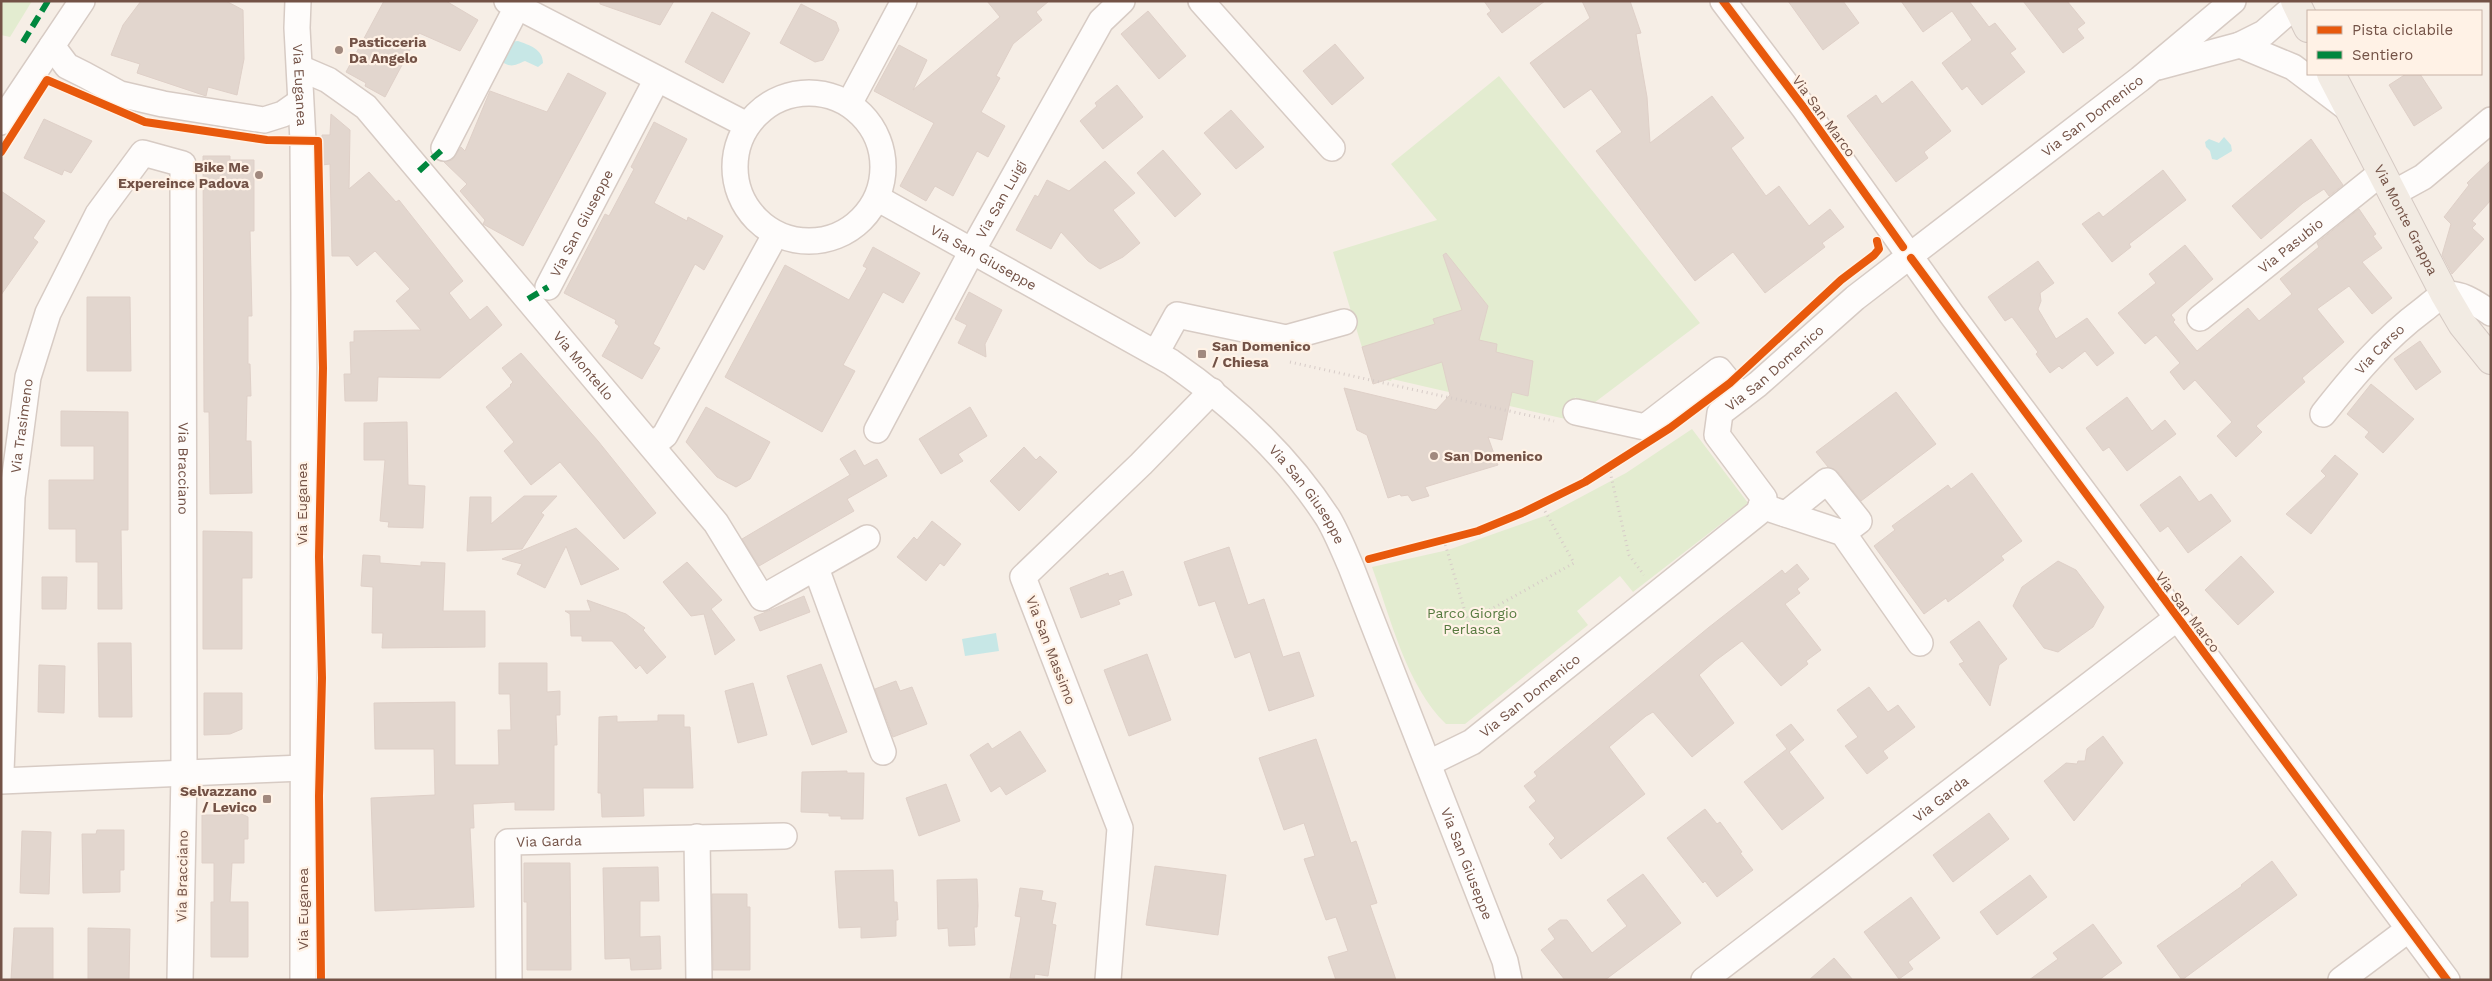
<svg xmlns="http://www.w3.org/2000/svg" width="2492" height="981" font-family="'Work Sans',sans-serif">
<style>
.green{fill:#e3ecd0}
.water{fill:#c7e7e6}
.building{fill:#e2d6ce;stroke:#dfd0c8}
.lines{fill:none;stroke-linecap:round;stroke-linejoin:round}
.minor-casing{stroke:#d7cbc4;stroke-width:28}
.major-casing{stroke:#d5c9c3;stroke-width:30}
.path{stroke:#d7ccc8;stroke-width:3;stroke-dasharray:1 4;stroke-linecap:butt}
.minor{stroke:#fefcfb;stroke-width:25}
.major{stroke:#f2ebe3;stroke-width:28}
.quiet{stroke:#00873e;stroke-width:6;stroke-dasharray:12 6;stroke-linecap:butt}
.cycleway-casing{stroke:#fff2e6;stroke-width:11}
.cycleway{stroke:#e8590c;stroke-width:8}
.poi-dot{fill:#a1897e;stroke:#fff2e6;stroke-width:2}
.labels{text-anchor:middle;stroke-width:4.5;stroke-linejoin:round;paint-order:stroke}
.poi-label{font-size:14px;font-weight:bold;fill:#735246;stroke:#fff2e6;text-anchor:start}
.street-label{font-size:14px;fill:#735246;stroke:#fff2e6}
.park-label{font-size:14px;fill:#55793e;stroke:#fff2e6}
</style>
<rect width="100%" height="100%" fill="#f6eee6"/>
<path class="green" d="M1,1H32L10,37L1,35Z
M1499,76L1700,323L1586,409L1575,397L1570,420L1392,379L1391,381L1371,377L1333,252L1437,220L1391,164Z
M1692,429L1748,503L1633,592L1620,576L1577,611L1588,625L1465,724H1446C1406,685 1391,619 1372,567L1448,550L1547,515L1626,473Z"/>
<path class="water" d="M518,41C529,45 543,49 543,63L538,67L525,61C515,65 512,68 502,62L509,42Z
M2224,137L2231,145L2232,151L2217,160L2212,159L2210,151L2206,147L2205,142L2209,139L2219,143Z
M996,633L999,651L965,656L962,639Z"/>
<path class="building" d="M141,1H226L243,10L244,59L237,95L208,87L206,96L137,73L140,64L111,55L123,25Z
M384,1H446L478,20L460,51L419,33L385,97L365,86L366,83L346,72Z
M600,1H674L660,25L600,4Z
M987,1H1049L1036,12L1042,20L1013,44L996,76L1000,78L981,112L1005,126L988,157L977,151L953,196L935,186L926,201L900,186L934,123L874,91L899,45L927,60L913,90L1000,17Z
M1484,1H1545L1502,33L1487,14L1491,11Z
M1582,1H1630L1641,33L1636,34L1647,97L1650,143L1712,96L1744,138L1731,148L1766,196L1779,186L1809,226L1830,209L1844,227L1822,243L1825,247L1765,293L1733,252L1695,281L1596,151L1622,132L1591,89L1564,108L1530,63L1590,18Z
M1788,1H1843L1859,23L1823,50Z
M1901,1H1969L1989,27L1995,23L2016,49L2010,53L2025,72L1982,105L1967,86L1962,90L1942,63L1972,40L1952,11L1923,32Z
M2023,1H2067L2085,23L2077,29L2084,38L2063,53Z
M801,4L836,22L839,30L823,60L815,62L780,43Z
M1148,11L1186,56L1159,79L1121,34Z
M712,12L750,33L723,83L685,62Z
M1335,44L1364,78L1332,105L1303,71Z
M568,73L606,93L523,246L483,224L485,220L460,191L467,184L444,162L452,160L461,147L465,151L490,91L547,112Z
M2406,74H2420L2442,108L2414,126L2389,85Z
M1912,81L1951,131L1924,152L1928,158L1896,182L1847,116L1876,95L1882,104Z
M1117,85L1143,117L1103,149L1080,121L1097,106L1095,103Z
M1231,110L1264,147L1236,169L1204,133Z
M331,114L350,130L349,189L369,172L396,202L399,200L463,281L449,293L470,320L487,306L502,325L440,378L378,377L377,401H345L344,374H351L350,342H354V331L421,330L396,301L410,289L375,251L357,266L349,256H332L330,164L322,165V135H330Z
M44,119L92,141L71,173L64,170L62,175L24,158Z
M654,122L687,139L654,203L687,221L688,217L723,236L704,270L695,264L653,344L660,348L642,379L602,356L619,326L615,323L616,320L564,293L605,214L609,216L634,169L631,167Z
M2311,139L2343,185L2329,196L2324,189L2303,203L2261,239L2232,206Z
M1163,150L1201,194L1175,217L1137,173Z
M203,156H230V160H254V231H250L252,316H248V364H250L251,396H247L246,441H251L252,493L210,494L209,412H204Z
M2491,160V200L2472,221L2476,224L2472,228L2484,239L2452,274L2442,255L2451,224L2444,217L2469,185L2467,183Z
M1105,161L1135,193L1113,210L1140,243L1123,257L1100,269L1088,261L1061,232L1051,249L1016,230L1035,195L1038,197L1047,180L1069,191Z
M2163,170L2186,200L2129,244L2131,247L2112,262L2082,224L2099,212L2103,217Z
M1,191L45,221L33,238L38,242L1,295Z
M2359,209L2376,234L2373,236L2382,248L2362,262L2392,298L2372,314L2349,286L2317,309L2344,342L2302,378L2305,382L2256,426L2262,432L2236,457L2217,436L2232,422L2195,380L2184,390L2170,372L2180,363L2156,335L2145,344L2118,313L2156,283L2149,274L2185,245L2213,279L2171,315L2175,320L2173,322L2197,351L2248,308L2259,321L2292,294L2280,279L2319,247L2317,243Z
M873,247L920,273L903,303L883,292L843,365L855,371L822,432L725,377L785,265L849,300L867,268L863,266Z
M1446,253L1488,306L1479,340L1497,344L1496,352L1533,361L1528,396L1512,392L1502,440L1488,437L1498,465L1425,487L1429,496L1412,501L1408,495L1401,496L1400,494L1388,498L1367,435L1357,430L1344,388L1436,410L1450,395L1442,362L1373,384L1362,347L1435,324L1433,319L1462,310L1443,255Z
M2038,261L2054,283L2040,293L2041,301L2038,309L2056,339L2087,318L2114,353L2097,366L2085,351L2062,369L2059,366L2050,373L2036,354L2038,352L2012,317L2005,321L1988,297Z
M969,292L1002,310L985,344L986,357L958,343L967,325L955,319Z
M87,297H130L131,371H87Z
M2420,341L2441,372L2416,390L2394,359Z
M521,353L598,441L656,513L624,539L560,462L531,485L504,451L514,442L486,407L511,386L510,385L513,382L502,368Z
M2371,384L2414,419L2383,453L2365,437L2369,432L2347,414Z
M1896,392L1936,444L1861,501L1838,472L1828,467L1816,452Z
M2127,397L2152,431L2165,420L2176,434L2127,471L2109,447L2103,451L2086,428Z
M706,407L770,442L750,479L736,487L717,477L686,442Z
M970,407L987,436L958,454L963,461L941,474L919,439Z
M61,411L128,412V530H121L122,609H98V562H76V529H49V480H94V446H61Z
M407,422L408,485L425,486L423,528L388,527L389,522L380,521L385,460H364V423Z
M1024,447L1036,460L1040,456L1057,472L1019,511L990,481Z
M855,450L864,466L877,459L887,476L847,499L854,511L759,566L742,539L850,475L840,459Z
M2335,455L2358,474L2311,534L2286,514L2326,476L2321,471Z
M1972,473L2022,541L2001,556L2004,560L1963,591L1948,602L1946,598L1924,614L1874,546L1895,530L1892,526L1948,485L1951,489Z
M2180,476L2199,502L2211,494L2231,521L2188,553L2168,526L2160,532L2140,505Z
M524,496H557L541,513L544,515L522,549L467,551L470,497H491V524Z
M932,521L961,544L944,566L940,563L926,581L897,557L914,537L917,540Z
M576,528L619,569L581,585L566,546L545,588L517,574L522,564L502,559Z
M203,531L252,532V578H242V649H203Z
M1229,547L1248,605L1264,599L1283,657L1299,652L1314,696L1269,711L1250,652L1235,658L1215,601L1199,606L1184,562Z
M363,555L380,556V563L421,566V562L445,563L443,611H485V647L382,648L383,633H372L373,587L361,586Z
M2241,556L2274,592L2238,625L2205,590Z
M2058,561L2076,570L2104,607L2093,627L2058,652L2044,648L2013,606L2022,587Z
M687,562L722,600L711,609L735,640L715,655L704,614L691,616L663,582Z
M1797,564L1809,579L1797,589L1800,593L1785,604L1821,650L1806,661L1808,664L1781,686L1742,641L1715,661L1699,675L1734,723L1692,757L1653,712L1646,716L1609,747L1645,794L1561,859L1549,844L1555,838L1529,807L1536,801L1524,786L1537,776L1534,772L1708,628L1782,570L1785,574Z
M1123,571L1132,595L1118,600L1120,604L1081,618L1070,588L1108,573L1109,576Z
M42,577H67L66,609H42Z
M804,596L810,612L760,631L754,617Z
M587,600L626,614L645,628L643,630L666,657L647,674L640,665L636,669L612,641H582V636H571L570,614L565,611H591Z
M1979,621L2007,659L1999,665L1990,706L1959,664L1964,662L1950,642Z
M98,643H131L132,717H99Z
M1147,654L1171,720L1129,736L1104,670Z
M499,663H547V692L560,691V715H556L557,745H554V810H515V802L473,804L474,828H470L474,907L375,911L371,798L435,795L434,749H375L374,703L455,702V765H499L498,730H511L510,694H499Z
M821,664L847,732L812,745L787,676Z
M39,665L65,666L64,713L38,712Z
M896,681L900,691L912,687L927,724L893,737L875,689Z
M753,683L767,735L738,743L725,691Z
M1869,687L1888,712L1898,705L1915,727L1883,751L1888,758L1867,774L1845,746L1858,737L1837,710Z
M204,693H242V729L230,734L204,735Z
M658,715H684V727H690L693,788H643L644,816L602,817L601,793H598L599,717L617,716V722L658,721Z
M1791,724L1804,740L1789,752L1824,798L1782,830L1744,782L1787,749L1776,735Z
M1020,731L1046,771L1006,795L1000,786L991,792L970,755L988,743L992,749Z
M2103,736L2123,763L2074,821L2044,781L2066,763L2077,764L2078,761H2085L2087,749Z
M1316,739L1351,843L1356,841L1377,903L1370,905L1396,980H1336L1328,957L1348,951L1336,917L1326,920L1304,859L1315,856L1304,823L1284,830L1259,758Z
M847,771V773H864L863,819H841V816H829V813L801,812L802,772Z
M946,784L960,821L919,836L906,798Z
M1705,809L1717,824L1720,822L1742,852L1740,853L1753,870L1717,897L1705,881L1703,883L1667,838Z
M225,812H238L248,817V839H244V863H232L230,902H248V957H211V902H214V863H202V815H225Z
M1989,813L2009,839L1953,882L1933,855Z
M97,830H124V870H120V892L83,893L82,834H96Z
M22,831L51,832L49,894L20,893Z
M2272,861L2297,895L2182,980L2157,946L2242,886L2241,885Z
M524,863H570L571,970H527V902H524Z
M1155,866L1226,875L1218,935L1146,925Z
M658,867L659,901H640V937L660,936L661,969L631,970L630,958L605,959L603,868Z
M893,870L894,902H897L898,920H896V936L861,938V927L839,928L835,871Z
M1643,874L1681,923L1605,980H1565L1541,950L1555,939L1548,929L1560,920H1567L1592,953L1627,926L1607,900Z
M2030,875L2047,897L1997,935L1980,912Z
M977,879L978,906L977,927H974L975,945L949,946L948,928L938,929L937,880Z
M1020,888L1043,891L1041,900L1056,903L1052,924L1056,925L1048,976L1035,974L1034,980L1010,978L1021,917L1015,916Z
M712,894H747V907H750V970H713Z
M1911,897L1940,938L1908,962L1913,969L1899,979L1864,932Z
M2093,924L2122,963L2099,980H2029L2058,959L2053,953Z
M14,928H53V980H11Z
M88,928L130,929L129,980H88Z
M1834,958L1853,980H1809Z"/>
<g class="lines">
<defs>
<g id="minor">
<path id="s1" d="M298,1L297,28L303,141L304,293L303,980"/>
<path d="M507,1L747,125"/>
<path d="M1201,1L1332,148"/>
<path d="M1723,1L1804,108L1952,315L2447,980"/>
<path d="M2240,45L2264,33L2296,5"/>
<path d="M52,46L67,66L85,75L120,94L163,104L264,120L283,114L300,102"/>
<path d="M2158,67L2240,45L2293,67L2350,110"/>
<path id="s2" d="M300,68L328,80L366,107L716,523L762,598L867,538"/>
<circle cx="809" cy="167" r="74"/>
<path d="M849,104L904,1"/>
<path d="M1,122L82,1"/>
<path d="M444,148L517,7"/>
<path d="M2392,194L2423,177L2491,120"/>
<path id="s3" d="M877,198L1171,362C1232,404 1287,455 1328,518C1337,533 1344,551 1351,567L1505,961L1509,980"/>
<path id="s4" d="M548,287L657,79"/>
<path id="s5" d="M2200,318L2381,173"/>
<path d="M1156,353L1177,315L1286,338L1344,322"/>
<path d="M1576,412L1645,427L1719,370L1741,397"/>
<path id="s6" d="M2323,414C2353,376 2384,339 2423,310C2430,305 2438,296 2446,295C2462,292 2478,305 2491,313"/>
<path id="s7" d="M877,430L972,251L1101,21L1122,1"/>
<path d="M652,446L665,435L775,235"/>
<path d="M1761,506L1843,533L1920,643"/>
<path d="M1786,514L1827,481L1859,521L1843,533"/>
<path d="M816,568L883,752"/>
<path id="s8" d="M1429,763L1472,742L1759,512L1764,498L1717,435L1720,413L1758,384L1855,298L2140,79L2233,1"/>
<path id="s9" d="M1,771L12,497L28,377L48,313L98,214L143,153L183,164L184,772L180,980"/>
<path d="M1,781L303,768"/>
<path d="M697,837L699,980"/>
<path id="s10" d="M509,980L508,842L784,836"/>
<path d="M1108,980L1120,828L1023,577L1141,464L1212,391"/>
<path id="s11" d="M1704,980L2177,618"/>
<path d="M2341,980L2409,929"/>
</g>
<g id="major">
<path d="M2295,1L2308,28"/>
<path id="s12" d="M2331,74L2445,295L2462,324L2491,360"/>
</g>
</defs>
<use href="#minor" class="minor-casing"/>
<use href="#major" class="major-casing"/>
<path class="path" d="M1290,362L1554,421
M1609,467L1629,555L1644,575
M1444,540L1468,622L1574,563L1541,504"/>
<use href="#minor" class="minor"/>
<use href="#major" class="major"/>
<path class="quiet" d="M23,42L48,1
M419,171L444,148
M528,299L548,287"/>
<defs>
<path id="cycleway" d="M1723,1L1804,108L1903,247
M1,152L47,80L145,122L267,140L318,141L323,368L319,557L322,678L319,796L321,980
M1911,258L2447,980
M1369,559L1478,531L1522,513L1585,482L1670,428L1730,383L1841,280L1874,255L1879,249L1877,241"/>
</defs>
<use href="#cycleway" class="cycleway-casing"/>
<use href="#cycleway" class="cycleway"/>
</g>
<g class="poi-dot">
<circle cx="339" cy="50" r="5"/>
<circle cx="259" cy="175" r="5"/>
<rect x="1197" y="349" width="10" height="10" rx="2.5"/>
<circle cx="1434" cy="456" r="5"/>
<rect x="262" y="794" width="10" height="10" rx="2.5"/>
</g>
<g class="labels">
<g class="poi-label">
<text x="349" y="47">Pasticceria<tspan x="349" dy="16">Da Angelo</tspan></text>
<text x="249" y="172" text-anchor="end">Bike Me<tspan x="249" dy="16">Expereince Padova</tspan></text>
<text x="1212" y="351">San Domenico<tspan x="1212" dy="16">/ Chiesa</tspan></text>
<text x="1444" y="461">San Domenico</text>
<text x="257" y="796" text-anchor="end">Selvazzano<tspan x="257" dy="16">/ Levico</tspan></text>
</g>
<g class="street-label">
<text dy="5" stroke="none"><textPath href="#s1" startOffset="84">Via Euganea</textPath></text>
<text transform="translate(1824 116) rotate(54)" y="5">Via San Marco</text>
<text dy="5" stroke="none"><textPath href="#s8" startOffset="1008">Via San Domenico</textPath></text>
<text dy="5" stroke="none"><textPath href="#s7" startOffset="262">Via San Luigi</textPath></text>
<text dy="5" stroke="none"><textPath href="#s12" startOffset="164">Via Monte Grappa</textPath></text>
<text dy="5" stroke="none"><textPath href="#s4" startOffset="72">Via San Giuseppe</textPath></text>
<text dy="5" stroke="none"><textPath href="#s5" startOffset="116">Via Pasubio</textPath></text>
<text dy="5" stroke="none"><textPath href="#s3" startOffset="122">Via San Giuseppe</textPath></text>
<text dy="5" stroke="none"><textPath href="#s6" startOffset="86">Via Carso</textPath></text>
<text dy="5" stroke="none"><textPath href="#s2" startOffset="415">Via Montello</textPath></text>
<text dy="5" stroke="none"><textPath href="#s8" startOffset="602">Via San Domenico</textPath></text>
<text dy="5" stroke="none"><textPath href="#s9" startOffset="346">Via Trasimeno</textPath></text>
<text dy="5" stroke="none"><textPath href="#s9" startOffset="995">Via Bracciano</textPath></text>
<text dy="5" stroke="none"><textPath href="#s3" startOffset="528">Via San Giuseppe</textPath></text>
<text transform="translate(302 504) rotate(-90)" y="5">Via Euganea</text>
<text transform="translate(2188 612) rotate(53)" y="5">Via San Marco</text>
<text transform="translate(1051 650) rotate(69)" y="5">Via San Massimo</text>
<text dy="5" stroke="none"><textPath href="#s8" startOffset="122">Via San Domenico</textPath></text>
<text dy="5" stroke="none"><textPath href="#s11" startOffset="298">Via Garda</textPath></text>
<text dy="5" stroke="none"><textPath href="#s10" startOffset="179">Via Garda</textPath></text>
<text dy="5" stroke="none"><textPath href="#s3" startOffset="932">Via San Giuseppe</textPath></text>
<text transform="translate(182 876) rotate(-89)" y="5">Via Bracciano</text>
<text transform="translate(303 909) rotate(-90)" y="5">Via Euganea</text>
</g>
<g class="park-label">
<text x="1472" y="618">Parco Giorgio<tspan x="1472" dy="16">Perlasca</tspan></text>
</g>
</g>
<rect width="2492" height="981" fill="none" stroke="#735246" stroke-width="5"/>
<rect x="2307" y="10" width="175" height="65" fill="#fff2e6" stroke="#c7b2a6"/>
<rect x="2317" y="26" width="25" height="8" fill="#e8590c" stroke="#c7b2a6"/>
<text x="2352" y="35" font-size="15" fill="#735246">Pista ciclabile</text>
<rect x="2317" y="51" width="25" height="8" fill="#00873e" stroke="#c7b2a6"/>
<text x="2352" y="60" font-size="15" fill="#735246">Sentiero</text>
</svg>
